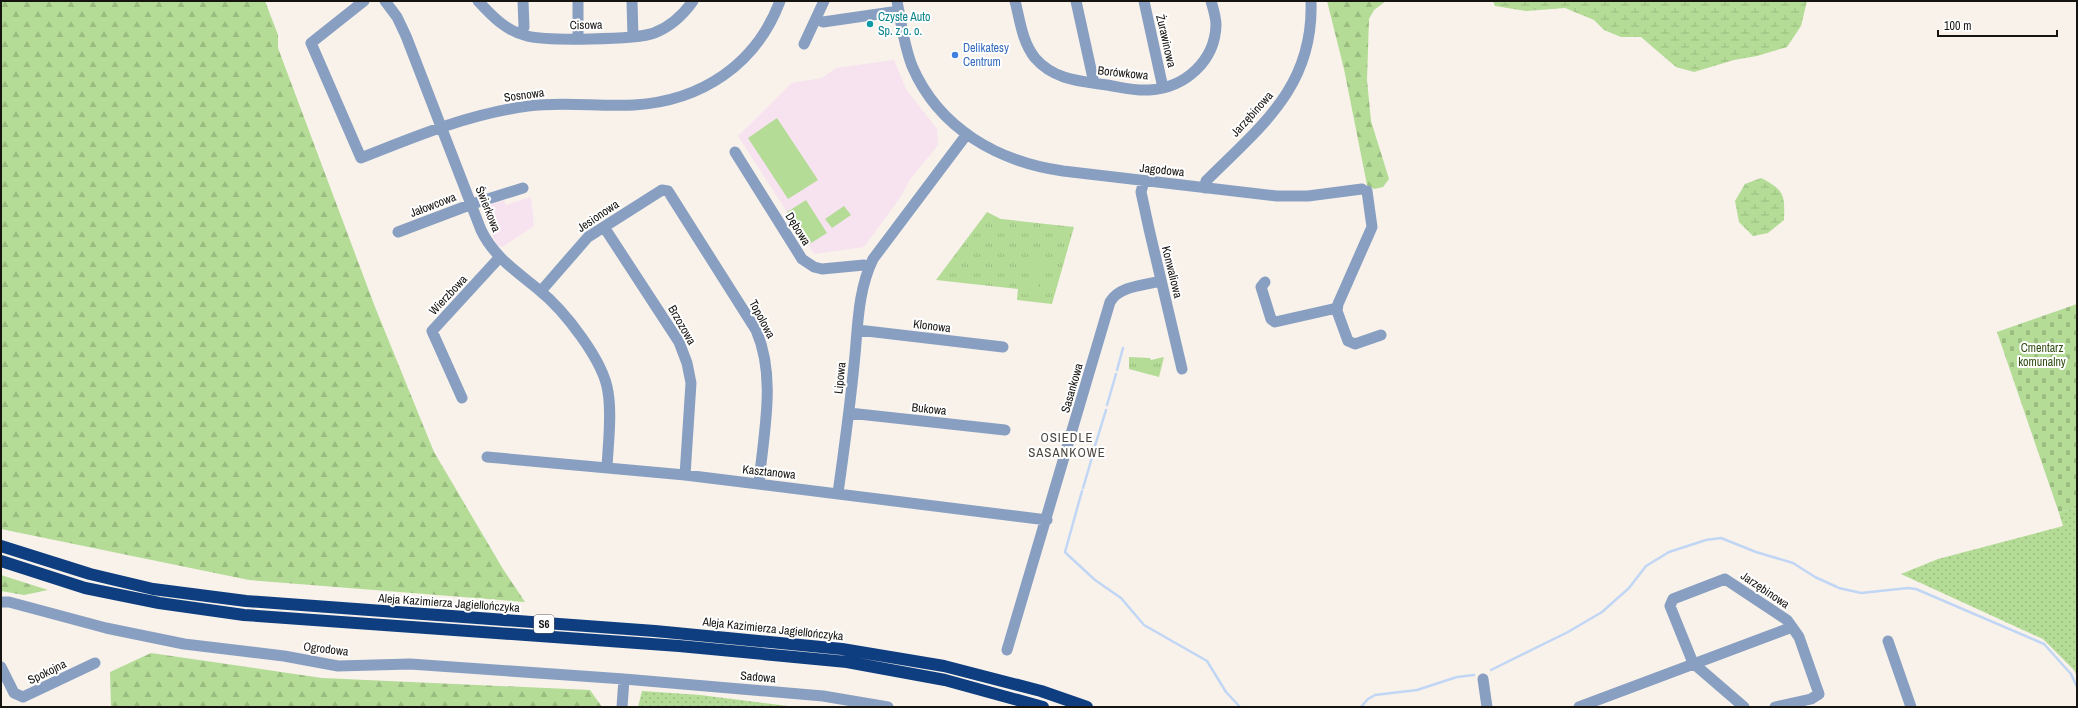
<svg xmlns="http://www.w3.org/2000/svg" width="2078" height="708" font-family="'Archivo Narrow',sans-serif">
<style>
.education{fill:#f7e2f0}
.grass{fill:url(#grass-dots)}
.forest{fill:url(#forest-firs)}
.wetland{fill:url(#wetland-marsh)}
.cemetery{fill:url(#cemetery-stones)}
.park{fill:url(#park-tufts)}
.pitch{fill:#b4dc96}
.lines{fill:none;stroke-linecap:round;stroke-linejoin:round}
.stream{stroke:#c1d6f5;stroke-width:2.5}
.minor{stroke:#899fc1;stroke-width:11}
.highway{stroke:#0e3e80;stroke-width:12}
.culture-dot{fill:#0f9aa8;stroke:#fff;stroke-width:1.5}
.shop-dot{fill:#3f7fe0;stroke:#fff;stroke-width:1.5}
.labels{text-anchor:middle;stroke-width:4;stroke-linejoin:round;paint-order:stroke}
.shield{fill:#fff;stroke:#5c5a58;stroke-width:1}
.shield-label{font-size:11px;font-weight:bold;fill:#161411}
.culture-label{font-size:12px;fill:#0d838f;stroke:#fff;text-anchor:start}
.street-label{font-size:12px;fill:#161411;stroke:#fff}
.shop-label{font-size:12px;fill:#366cbe;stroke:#fff;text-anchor:start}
.park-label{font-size:12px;fill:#314e13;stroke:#fff}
.neighbourhood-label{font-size:13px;letter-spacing:1px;fill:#4a453f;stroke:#fff}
</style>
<defs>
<pattern id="grass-dots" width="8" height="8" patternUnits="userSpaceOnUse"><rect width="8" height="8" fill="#b4dc96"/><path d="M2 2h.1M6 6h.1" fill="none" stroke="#9abc80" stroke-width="1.8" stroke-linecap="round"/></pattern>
<pattern id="forest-firs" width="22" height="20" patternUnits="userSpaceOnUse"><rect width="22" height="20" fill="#b4dc96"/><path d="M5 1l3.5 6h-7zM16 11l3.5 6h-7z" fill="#9abc80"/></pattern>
<pattern id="wetland-marsh" width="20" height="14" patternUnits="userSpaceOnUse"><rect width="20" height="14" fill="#b4dc96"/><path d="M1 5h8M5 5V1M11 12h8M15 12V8" fill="none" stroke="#9abc80"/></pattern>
<pattern id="cemetery-stones" width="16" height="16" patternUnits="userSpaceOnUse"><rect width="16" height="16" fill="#b4dc96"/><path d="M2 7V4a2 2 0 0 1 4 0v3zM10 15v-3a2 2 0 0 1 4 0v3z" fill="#9abc80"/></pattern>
<pattern id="park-tufts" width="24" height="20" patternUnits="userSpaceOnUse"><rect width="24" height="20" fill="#b4dc96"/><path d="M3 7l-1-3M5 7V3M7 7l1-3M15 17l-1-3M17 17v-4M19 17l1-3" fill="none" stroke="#9abc80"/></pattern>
</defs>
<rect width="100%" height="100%" fill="#f8f2eb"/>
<path class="education" d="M894,60L906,89L937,129L938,145L909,181L902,195L864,247L814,254L738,136L792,83L822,78L836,68Z
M531,197L534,226L502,247L498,246L491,233V229L483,207L504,200L506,205Z"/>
<path class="grass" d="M2077,507V676L2074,670L2043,639L1901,574L1938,559L2063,526L2059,513Z
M642,691L700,695L796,707H638Z"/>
<path class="forest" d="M1,1H265L278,35V48L375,307L434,452L503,569L525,602L249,580L1,529Z
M1327,1H1386L1374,10L1369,19L1367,80L1371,121L1389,179L1383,187L1374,189L1367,185L1344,69Z
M1,575L48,590L24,595L1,591Z
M151,653L322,678L590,690L602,707H111L110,672Z"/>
<path class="wetland" d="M1493,1H1807L1801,26L1787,47L1757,56L1734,60L1694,72L1676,67L1641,37H1621L1604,30L1594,20L1565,8L1526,11L1495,6Z
M1761,178C1784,190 1785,194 1784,220L1768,233L1753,236L1739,222L1735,201L1745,184Z"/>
<path class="cemetery" d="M2077,304V507L2059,513L1997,332Z"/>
<path class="park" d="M987,212L1001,219L1074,227L1052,304L1017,300L1018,289L936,280Z
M1129,357L1150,358L1151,360L1164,357L1159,377L1129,369Z"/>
<path class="pitch" d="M777,118L818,180L788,199L748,138Z
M806,200L827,233L808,245L787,212Z
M844,206L851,215L832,228L825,219Z
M1035,259L1046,262L1035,297L1023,293Z"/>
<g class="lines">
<path class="stream" d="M1117,370L1123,348
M1107,405L1116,374
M1094,449L1106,410
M1083,488L1093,454
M1082,491L1065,552L1069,556L1095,580L1121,598L1144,625L1207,661L1226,692L1240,707
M1839,588L1861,593L1908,588L1916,589L2044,644L2071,674L2077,687
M1491,670L1568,632L1602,612L1629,588L1646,566L1669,552L1706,540L1721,538L1756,552L1793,563L1815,577L1837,587
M1361,707L1368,699L1375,695L1417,690L1457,677L1474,675"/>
<path class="minor" d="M364,1L311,43L361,158C416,136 469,114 528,106C563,101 599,107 634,105C701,101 756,65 780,1
M385,1L397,17L406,36L481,230C494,257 516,271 539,290C564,310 604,361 608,392C612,416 608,444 607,468
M478,1C492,16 506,31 527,36C546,41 636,40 654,33C670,27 683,15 693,1
M578,1V38
M632,1L633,37
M897,1C901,23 904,45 912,66C939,129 999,162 1063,171L1277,196H1308L1362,189
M1015,1C1020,20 1022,42 1035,58C1054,80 1080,81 1107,85C1120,87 1135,91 1149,90C1185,88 1215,61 1216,25C1216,17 1213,8 1211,1
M1076,1L1094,83
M1144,1L1163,88
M816,19L823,22L899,11
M521,34L524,27L523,1
M804,44L824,1
M735,152L802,259L814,267L822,269L864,265L869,268
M1144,181L1141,192L1149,229L1182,369
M1205,188L1206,181C1261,126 1314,87 1311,1
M1367,191L1372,227L1338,304L1337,311L1348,341L1355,344L1381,335
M604,227L679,342L687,363L691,383L685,475
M398,232L472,204L523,188
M1265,282L1261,287L1271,319L1275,322L1337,308
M541,291L588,237L662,190L668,191L756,330C777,378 763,434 759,484
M858,330L1003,347
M462,398L432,331L499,258
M849,413L1005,430
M487,457L685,475L1047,520
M838,493C844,450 850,407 854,365C858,329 857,292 873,259L967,134
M1,602H9L106,628L184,644L284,656L338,666L410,664L624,679L823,696L888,707
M1888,641L1911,707
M1007,650L1110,302C1119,286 1145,285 1161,281
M1,667L14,693L23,697L95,663
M1483,679L1487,707
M622,707L624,679
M1579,707L1792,627L1799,637L1819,694L1811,699L1775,707
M1744,707L1693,663L1670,606L1673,599L1725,579L1787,620L1792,627"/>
<path class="highway" d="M1,546L90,574L153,589L246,601L655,631L842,649L944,666L1041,691L1087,707
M1,561L85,588L159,603L244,615L679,646L847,662L945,680L1043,707"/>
</g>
<circle class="culture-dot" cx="870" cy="24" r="4"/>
<circle class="shop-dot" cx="955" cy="55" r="4"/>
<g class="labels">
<rect class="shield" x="534" y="615" width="20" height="18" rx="3"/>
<g class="shield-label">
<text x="544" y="628">S6</text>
</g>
<g class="culture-label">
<text x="878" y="21">Czyste Auto<tspan x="878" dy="14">Sp. z o. o.</tspan></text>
</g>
<g class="street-label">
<text transform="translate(586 25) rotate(-1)" y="4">Cisowa</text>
<text transform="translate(1166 41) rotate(77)" y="4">Żurawinowa</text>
<text transform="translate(1123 73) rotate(6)" y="4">Borówkowa</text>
<text transform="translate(524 95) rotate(-8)" y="4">Sosnowa</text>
<text transform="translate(1252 114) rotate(-48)" y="4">Jarzębinowa</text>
<text transform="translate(1162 170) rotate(6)" y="4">Jagodowa</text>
<text transform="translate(433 205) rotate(-21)" y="4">Jałowcowa</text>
<text transform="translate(488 209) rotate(68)" y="4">Świerkowa</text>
<text transform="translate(598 216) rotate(-34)" y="4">Jesionowa</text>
<text transform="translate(798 229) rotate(58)" y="4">Dębowa</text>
<text transform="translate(1172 272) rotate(76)" y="4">Konwaliowa</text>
<text transform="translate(448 295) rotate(-47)" y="4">Wierzbowa</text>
<text transform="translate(762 319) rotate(62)" y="4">Topolowa</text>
<text transform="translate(682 325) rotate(60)" y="4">Brzozowa</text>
<text transform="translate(932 326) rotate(7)" y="4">Klonowa</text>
<text transform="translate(840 378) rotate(-84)" y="4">Lipowa</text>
<text transform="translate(1072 388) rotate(-74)" y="4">Sasankowa</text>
<text transform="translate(929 409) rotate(6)" y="4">Bukowa</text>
<text transform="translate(769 472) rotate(6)" y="4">Kasztanowa</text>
<text transform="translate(1765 590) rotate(34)" y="4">Jarzębinowa</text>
<text transform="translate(449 603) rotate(4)" y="4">Aleja Kazimierza Jagiellończyka</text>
<text transform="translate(773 629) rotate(6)" y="4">Aleja Kazimierza Jagiellończyka</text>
<text transform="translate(326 649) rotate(7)" y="4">Ogrodowa</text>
<text transform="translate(47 672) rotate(-26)" y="4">Spokojna</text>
<text transform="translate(758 677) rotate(5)" y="4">Sadowa</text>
</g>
<g class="shop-label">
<text x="963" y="52">Delikatesy<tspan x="963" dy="14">Centrum</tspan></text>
</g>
<g class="park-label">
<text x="2042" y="352">Cmentarz<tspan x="2042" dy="14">komunalny</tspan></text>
</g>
<g class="neighbourhood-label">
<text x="1067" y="442">OSIEDLE<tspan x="1067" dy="15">SASANKOWE</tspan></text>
</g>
</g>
<rect width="2078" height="708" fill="none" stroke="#161411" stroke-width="4"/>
<path d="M1938 30v6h119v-6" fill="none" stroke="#161411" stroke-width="2"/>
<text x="1944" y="30" font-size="12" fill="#161411" stroke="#ffffff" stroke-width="3" paint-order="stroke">100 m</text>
</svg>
